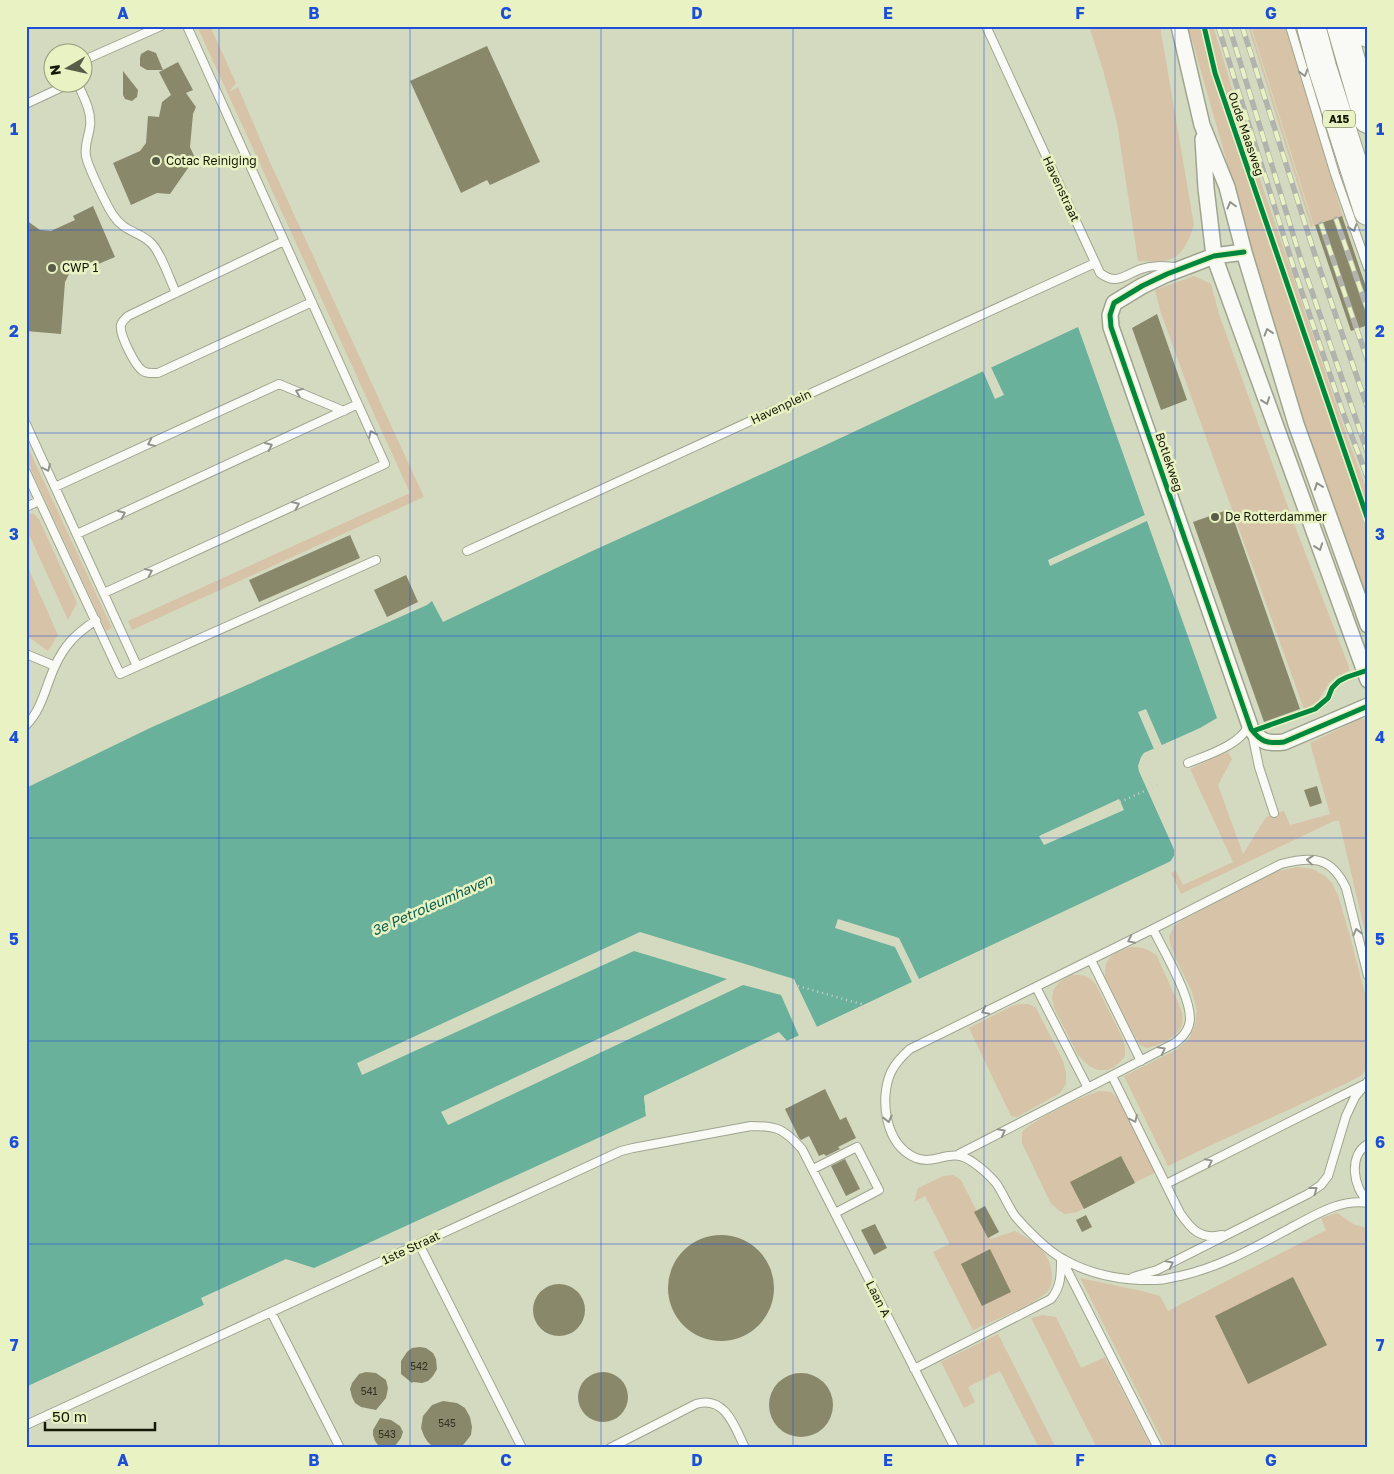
<svg xmlns="http://www.w3.org/2000/svg" width="1394" height="1474" font-family="'Golos Text',sans-serif">
<style>
.green{fill:#d7c3a7}
.water{fill:#69b19b}
.pier{fill:#d4dac0}
.building{fill:#89886b}
.lines{fill:none;stroke-linecap:round;stroke-linejoin:round}
.service-casing{stroke:#9fa48f;stroke-width:10}
.minor-casing{stroke:#9fa48f;stroke-width:18}
.motorway-casing{stroke:#9fa48f;stroke-width:30}
.path{stroke:#ced0c8;stroke-width:2.5;stroke-dasharray:1 4;stroke-linecap:butt}
.service{stroke:#f9f9f6;stroke-width:8}
.minor{stroke:#f9f9f6;stroke-width:15}
.motorway{stroke:#f9f9f6;stroke-width:28}
.rail-casing{stroke:#b2b3ad;stroke-width:5.5}
.rail{stroke:#e8f2c2;stroke-width:4;stroke-dasharray:11;stroke-linecap:butt}
.cycleway-casing{stroke:#e8f2c2;stroke-width:8}
.cycleway{stroke:#00873e;stroke-width:5}
.oneway{stroke:#92948a}
.grid{fill:none;stroke:#1d4ed8;stroke-width:1;stroke-opacity:0.55}
.poi-dot{fill:#585c48;stroke:#e8f2c2;stroke-width:2}
.labels{text-anchor:middle;stroke-width:5;stroke-linejoin:round;paint-order:stroke}
.number-label{font-size:10px;fill:#323420}
.shield{fill:#e8f2c2;stroke:#54593f;stroke-width:1}
.shield-label{font-size:11px;font-weight:bold;fill:#151807}
.street-label{font-size:12px;fill:#151807;stroke:#e8f2c2}
.poi-label{font-size:12px;fill:#151807;stroke:#e8f2c2;text-anchor:start}
.water-label{font-size:14px;font-style:italic;fill:#085d4e;stroke:#e8f2c2}
.neatline{fill:none;stroke:#1d4ed8;stroke-width:2}
.grid-label{font-size:16px;text-anchor:middle;font-weight:bold;fill:#1d4ed8}
</style>
<rect width="100%" height="100%" fill="#d4dac0"/>
<path class="green" d="M197,26H210L236,83L229,92L238,87L269,160L424,497L132,630L128,621L410,493Z
M1089,26H1160L1194,225C1189,240 1182,260 1162,261C1155,262 1146,261 1138,261L1117,123L1103,70Z
M1188,26H1200L1212,74L1368,532V611L1303,422L1280,348Z
M1206,26H1213L1258,173L1347,437L1368,493V510L1220,79Z
M1248,26H1250L1313,226L1311,227Z
M1251,26H1286L1343,217L1314,226Z
M1194,276L1211,284L1219,314L1290,513L1349,667V671L1337,676L1329,683L1318,701L1312,705L1304,709L1160,310L1155,290Z
M26,443L112,628L106,631L26,459Z
M26,513L34,514L39,519L77,603L68,620L26,528Z
M26,563L58,635L48,651L26,635Z
M1364,719H1368V945L1339,821H1334L1181,894L1171,873L1176,871L1183,885L1233,862L1190,769L1228,752L1232,759L1218,785L1243,854L1266,817L1284,811L1290,825L1330,814L1310,743L1358,720Z
M1297,867L1313,869L1325,876L1332,883L1338,895L1350,936L1368,1006V1066L1362,1075L1349,1082L1205,1148L1168,1166L1124,1076L1174,1051L1189,1039L1195,1025L1197,1011L1192,992L1175,957L1171,946L1169,937L1174,926L1181,921L1278,871Z
M1130,947C1141,947 1148,948 1157,956C1162,968 1168,980 1173,992C1176,997 1179,1003 1181,1010C1189,1033 1166,1043 1147,1048L1140,1045L1134,1035L1105,977C1104,956 1113,954 1130,947Z
M1071,975C1082,975 1087,974 1095,983L1122,1037L1125,1046V1056L1120,1062L1114,1067L1107,1070H1098L1089,1066L1078,1055L1054,1008L1052,998L1053,991L1058,983Z
M1019,1004H1029L1036,1008L1063,1061L1066,1073V1084L1060,1093L1017,1117L1011,1116L969,1028L1010,1007Z
M1100,1091L1111,1092L1120,1100L1156,1172L1077,1212L1065,1214L1058,1210L1050,1202L1022,1143V1132C1033,1120 1083,1095 1100,1091Z
M953,1175L961,1180L991,1239L1015,1231C1025,1237 1038,1244 1045,1254C1052,1264 1055,1281 1048,1291C1040,1302 988,1323 973,1330L933,1252L950,1244L925,1196L914,1202L918,1188L943,1176Z
M1337,1213L1355,1225L1368,1228V1448H1166L1080,1278L1142,1291L1160,1296L1168,1311L1326,1230L1321,1218Z
M1042,1315L1056,1317L1081,1368L1105,1357L1152,1448H1097L1031,1318Z
M998,1334L1056,1448H1039L1000,1371L968,1387L975,1402L964,1408L941,1362Z"/>
<path class="water" d="M1078,327L1217,718L1200,728L1144,753L1139,771L1174,849V856L1171,861L787,1041L779,1033L644,1096L646,1116L314,1268L286,1259L201,1298L204,1305L26,1387V788L150,728L427,605L432,601L443,622L590,552L817,449Z"/>
<path class="pier" d="M990,365L1004,395L995,399L982,369Z
M1147,514L1149,520L1050,566L1048,560Z
M1146,709L1163,748L1155,751L1154,750V752L1145,755L1142,762V771L1177,849V856L1173,863L788,1044L785,1043L778,1035L647,1097L648,1114L646,1116L644,1096L779,1032L787,1041L799,1036L781,995L743,985L448,1125L441,1112L727,979L634,951L362,1075L357,1063L640,932L794,979L817,1027L912,982L895,947L835,928L838,919L899,938L919,979L1166,865L1171,861L1174,856V849L1139,771L1138,766L1141,757L1144,753L1154,749L1138,712Z
M1119,799L1124,810L1044,845L1039,836Z
M204,1305L205,1307L26,1390V1387Z"/>
<path class="building" d="M487,46L540,162L490,185L487,180L461,193L410,81Z
M148,50L156,53L163,70L178,62L193,90L186,93L196,107L193,114L190,147L195,158L170,194L157,193L131,205L113,163L140,151L146,143L148,116L159,117L162,102L171,95L159,72L163,70H147L140,66V58L141,54Z
M123,71L138,90L137,97L132,101L125,99L123,95Z
M93,206L115,257L96,265L95,261L70,272L65,282L61,334L26,331V220L40,230L51,231L75,220L73,216Z
M1342,216L1368,293V325L1351,331L1315,225Z
M1157,314L1187,400L1161,410L1132,328Z
M1230,509L1300,709L1264,722L1193,522Z
M350,535L360,558L259,602L249,580Z
M406,575L418,602L387,617L374,590Z
M1317,786L1322,803L1310,807L1304,790Z
M825,1089L840,1120L846,1117L856,1138L838,1147L840,1149L826,1156L824,1154L819,1156L809,1136L801,1140L799,1138L785,1109Z
M1121,1156L1135,1183L1084,1209L1070,1182Z
M845,1159L860,1189L846,1196L831,1166Z
M985,1206L999,1232L988,1238L974,1212Z
M1086,1215L1092,1227L1082,1232L1076,1220Z
M875,1224L887,1248L874,1255L861,1230Z
M668 1288a53 53 0 1 1 106 0a53 53 0 1 1-106 0Z
M990,1249L1011,1292L982,1306L961,1264Z
M1293,1277L1327,1345L1248,1384L1215,1316Z
M533 1310a26 26 0 1 1 52 0a26 26 0 1 1-52 0Z
M420,1347L426,1348L433,1353L436,1359L437,1369L433,1376L428,1381L422,1383L413,1382L412,1383L401,1374V1361L407,1352L412,1348Z
M578 1397a25 25 0 1 1 50 0a25 25 0 1 1-50 0Z
M366,1372L376,1373L386,1380L388,1388L386,1398L376,1410L361,1407L355,1403L352,1397L350,1389L352,1383L359,1374Z
M769 1405a32 32 0 1 1 64 0a32 32 0 1 1-64 0Z
M443,1401L457,1403L465,1408L470,1417L472,1427L471,1435L464,1444L460,1448H434L427,1441L424,1436L421,1428L423,1416L432,1405Z
M380,1418L391,1420L400,1426L403,1432L401,1438L395,1446L383,1448L378,1445L375,1441L373,1435V1430Z"/>
<g class="lines">
<defs>
<path id="service" d="M986,26L1100,273C1117,286 1124,275 1141,269C1152,265 1163,266 1174,267
M1290,26L1335,174L1368,268
M82,61L161,26
M77,82C83,96 92,111 90,126C89,137 84,144 86,156C88,167 107,206 113,215C124,232 138,231 150,242C160,250 170,280 176,293
M26,104L73,82
M284,241L128,316C126,318 122,321 121,325C119,334 135,366 143,371C148,374 153,373 158,373L312,302
M26,424L137,666
M26,472L120,674L376,560
M55,487L279,384L344,411
M26,507L39,501
M77,534L358,404
M467,551L1095,263
M104,593L385,464L187,26
M26,654L55,666
M26,725C42,710 46,685 55,666C65,644 76,634 96,620
M1252,733L1259,767L1274,813
M1188,763C1205,756 1243,744 1248,725
M1091,960L1141,1061
M1368,976L1346,888C1331,856 1312,856 1281,864L1153,929L910,1049C902,1056 896,1062 891,1072C879,1099 885,1145 916,1158C938,1166 950,1145 974,1163C981,1168 990,1176 996,1183C1003,1193 1008,1206 1015,1216C1026,1229 1048,1251 1063,1259C1091,1275 1125,1281 1157,1280C1165,1280 1172,1277 1180,1276C1221,1267 1257,1246 1294,1226C1317,1214 1340,1199 1368,1203
M1036,987L1088,1088
M1112,1076L1180,1213C1191,1229 1200,1240 1222,1235
M1368,1144C1348,1155 1353,1188 1368,1201
M959,1154L1175,1043C1181,1038 1187,1033 1189,1025C1196,1004 1163,950 1153,929
M813,1169L857,1147L879,1190L835,1213
M1166,1184L1363,1085
M419,1244L522,1448
M1061,1258L1158,1448
M1133,1277L1157,1270L1308,1194L1321,1185L1328,1176L1346,1116L1355,1097L1368,1081
M271,1312L340,1448
M914,1369L1051,1299C1061,1287 1061,1275 1061,1260
M26,1425L621,1151L633,1148L751,1126C778,1126 784,1129 802,1149L955,1448
M610,1448L696,1404C725,1395 735,1427 745,1448"/>
<path id="minor" d="M1179,26L1202,125L1227,187L1244,252L1296,424L1368,625
M1203,139L1206,188L1214,256L1368,680
M1244,252L1214,256L1167,274L1142,286L1114,303L1110,315L1111,327L1251,729C1261,742 1267,744 1284,742L1368,706"/>
<path id="motorway" d="M1311,26L1322,67L1368,211
M1341,26L1368,119
M1366,26L1368,33"/>
</defs>
<use href="#service" class="service-casing"/>
<use href="#minor" class="minor-casing"/>
<use href="#motorway" class="motorway-casing"/>
<path class="path" d="M1120,802L1158,785
M798,986L861,1004L865,1013"/>
<use href="#service" class="service"/>
<use href="#minor" class="minor"/>
<use href="#motorway" class="motorway"/>
<defs>
<path id="rail" d="M1218,26L1295,272L1342,410L1368,479
M1229,26L1301,260L1368,454
M1242,26L1316,258L1368,409
M1336,219L1368,311
M1321,224L1368,362"/>
</defs>
<use href="#rail" class="rail-casing"/>
<use href="#rail" class="rail"/>
<defs>
<path id="cycleway" d="M1204,26L1215,73L1368,520
M1244,252L1214,256L1167,274L1142,286L1114,303L1110,315L1111,327L1251,729C1261,742 1267,744 1284,742L1368,706
M1253,731L1315,709L1328,698L1332,688L1339,681L1347,677L1368,670"/>
</defs>
<use href="#cycleway" class="cycleway-casing"/>
<use href="#cycleway" class="cycleway"/>
</g>
<defs><path id="oneway-chevron" d="M-2-3.5L2.5 0L-2 3.5" fill="none" stroke-width="1.6" stroke-linecap="round" stroke-linejoin="round" transform="scale(1.25)"/></defs>
<g class="oneway">
<use href="#oneway-chevron" transform="translate(1304 73) rotate(73)"/>
<use href="#oneway-chevron" transform="translate(1231 205) rotate(-105)"/>
<use href="#oneway-chevron" transform="translate(1353 228) rotate(71)"/>
<use href="#oneway-chevron" transform="translate(1268 332) rotate(-107)"/>
<use href="#oneway-chevron" transform="translate(299 392) rotate(-158)"/>
<use href="#oneway-chevron" transform="translate(1266 401) rotate(70)"/>
<use href="#oneway-chevron" transform="translate(372 434) rotate(-115)"/>
<use href="#oneway-chevron" transform="translate(151 443) rotate(155)"/>
<use href="#oneway-chevron" transform="translate(269 446) rotate(-25)"/>
<use href="#oneway-chevron" transform="translate(47 468) rotate(65)"/>
<use href="#oneway-chevron" transform="translate(1318 486) rotate(-110)"/>
<use href="#oneway-chevron" transform="translate(296 505) rotate(-25)"/>
<use href="#oneway-chevron" transform="translate(122 514) rotate(-25)"/>
<use href="#oneway-chevron" transform="translate(1319 547) rotate(70)"/>
<use href="#oneway-chevron" transform="translate(149 572) rotate(-25)"/>
<use href="#oneway-chevron" transform="translate(1310 860) rotate(-174)"/>
<use href="#oneway-chevron" transform="translate(1357 932) rotate(-104)"/>
<use href="#oneway-chevron" transform="translate(1131 940) rotate(154)"/>
<use href="#oneway-chevron" transform="translate(985 1011) rotate(154)"/>
<use href="#oneway-chevron" transform="translate(1162 1050) rotate(-27)"/>
<use href="#oneway-chevron" transform="translate(888 1119) rotate(76)"/>
<use href="#oneway-chevron" transform="translate(1134 1119) rotate(64)"/>
<use href="#oneway-chevron" transform="translate(1002 1132) rotate(-28)"/>
<use href="#oneway-chevron" transform="translate(1209 1162) rotate(-26)"/>
<use href="#oneway-chevron" transform="translate(1314 1190) rotate(-37)"/>
<use href="#oneway-chevron" transform="translate(1170 1264) rotate(-27)"/>
</g>
<path class="grid" d="M219,26V1448M410,26V1448M601,26V1448M793,26V1448M984,26V1448M1175,26V1448M26,230H1368M26,433H1368M26,636H1368M26,838H1368M26,1041H1368M26,1244H1368"/>
<g class="poi-dot">
<circle cx="156" cy="161" r="5"/>
<circle cx="52" cy="268" r="5"/>
<circle cx="1215" cy="517" r="5"/>
</g>
<g class="labels">
<g class="number-label">
<text x="419" y="1370">542</text>
<text x="369" y="1395">541</text>
<text x="447" y="1427">545</text>
<text x="387" y="1438">543</text>
</g>
<rect class="shield" x="1323" y="110.5" width="32" height="17" rx="4"/>
<g class="shield-label">
<text x="1339" y="123">A15</text>
</g>
<g class="street-label">
<text transform="translate(1246 134) rotate(71)" y="4">Oude Maasweg</text>
<text transform="translate(1061 189) rotate(65)" y="4">Havenstraat</text>
<text transform="translate(781 407) rotate(-25)" y="4">Havenplein</text>
<text transform="translate(1169 462) rotate(71)" y="4">Botlekweg</text>
<text transform="translate(411 1248) rotate(-25)" y="4">1ste Straat</text>
<text transform="translate(878 1299) rotate(63)" y="4">Laan A</text>
</g>
<g class="poi-label">
<text x="166" y="165">Cotac Reiniging</text>
<text x="62" y="272">CWP 1</text>
<text x="1225" y="521">De Rotterdammer</text>
</g>
<g class="water-label">
<text transform="translate(432 905) rotate(-24)" y="5">3e Petroleumhaven</text>
</g>
</g>
<rect width="1394" height="1474" fill="none" stroke="#e8f2c2" stroke-width="55"/>
<g transform="translate(68 68) rotate(261)"><circle r="24" fill="#e8f2c2" stroke="#949b77"/>
<path d="M0-4L9 19L0 12L-9 19Z" fill="#585c48"/>
<text y="-8" font-size="14" font-weight="bold" text-anchor="middle" fill="#151807">N</text>
</g>
<path d="M45 1422v8h110v-8" fill="none" stroke="#151807" stroke-width="2.5"/>
<text x="52" y="1422" font-size="15" fill="#151807" stroke="#e8f2c2" stroke-width="4" paint-order="stroke">50 m</text>
<rect x="28" y="28" width="1338" height="1418" class="neatline"/>
<g class="grid-label">
<text x="123" y="19">A</text>
<text x="314" y="19">B</text>
<text x="506" y="19">C</text>
<text x="697" y="19">D</text>
<text x="888" y="19">E</text>
<text x="1080" y="19">F</text>
<text x="1271" y="19">G</text>
<text x="14" y="135">1</text>
<text x="1380" y="135">1</text>
<text x="14" y="337">2</text>
<text x="1380" y="337">2</text>
<text x="14" y="540">3</text>
<text x="1380" y="540">3</text>
<text x="14" y="743">4</text>
<text x="1380" y="743">4</text>
<text x="14" y="945">5</text>
<text x="1380" y="945">5</text>
<text x="14" y="1148">6</text>
<text x="1380" y="1148">6</text>
<text x="14" y="1351">7</text>
<text x="1380" y="1351">7</text>
<text x="123" y="1466">A</text>
<text x="314" y="1466">B</text>
<text x="506" y="1466">C</text>
<text x="697" y="1466">D</text>
<text x="888" y="1466">E</text>
<text x="1080" y="1466">F</text>
<text x="1271" y="1466">G</text>
</g>
</svg>
